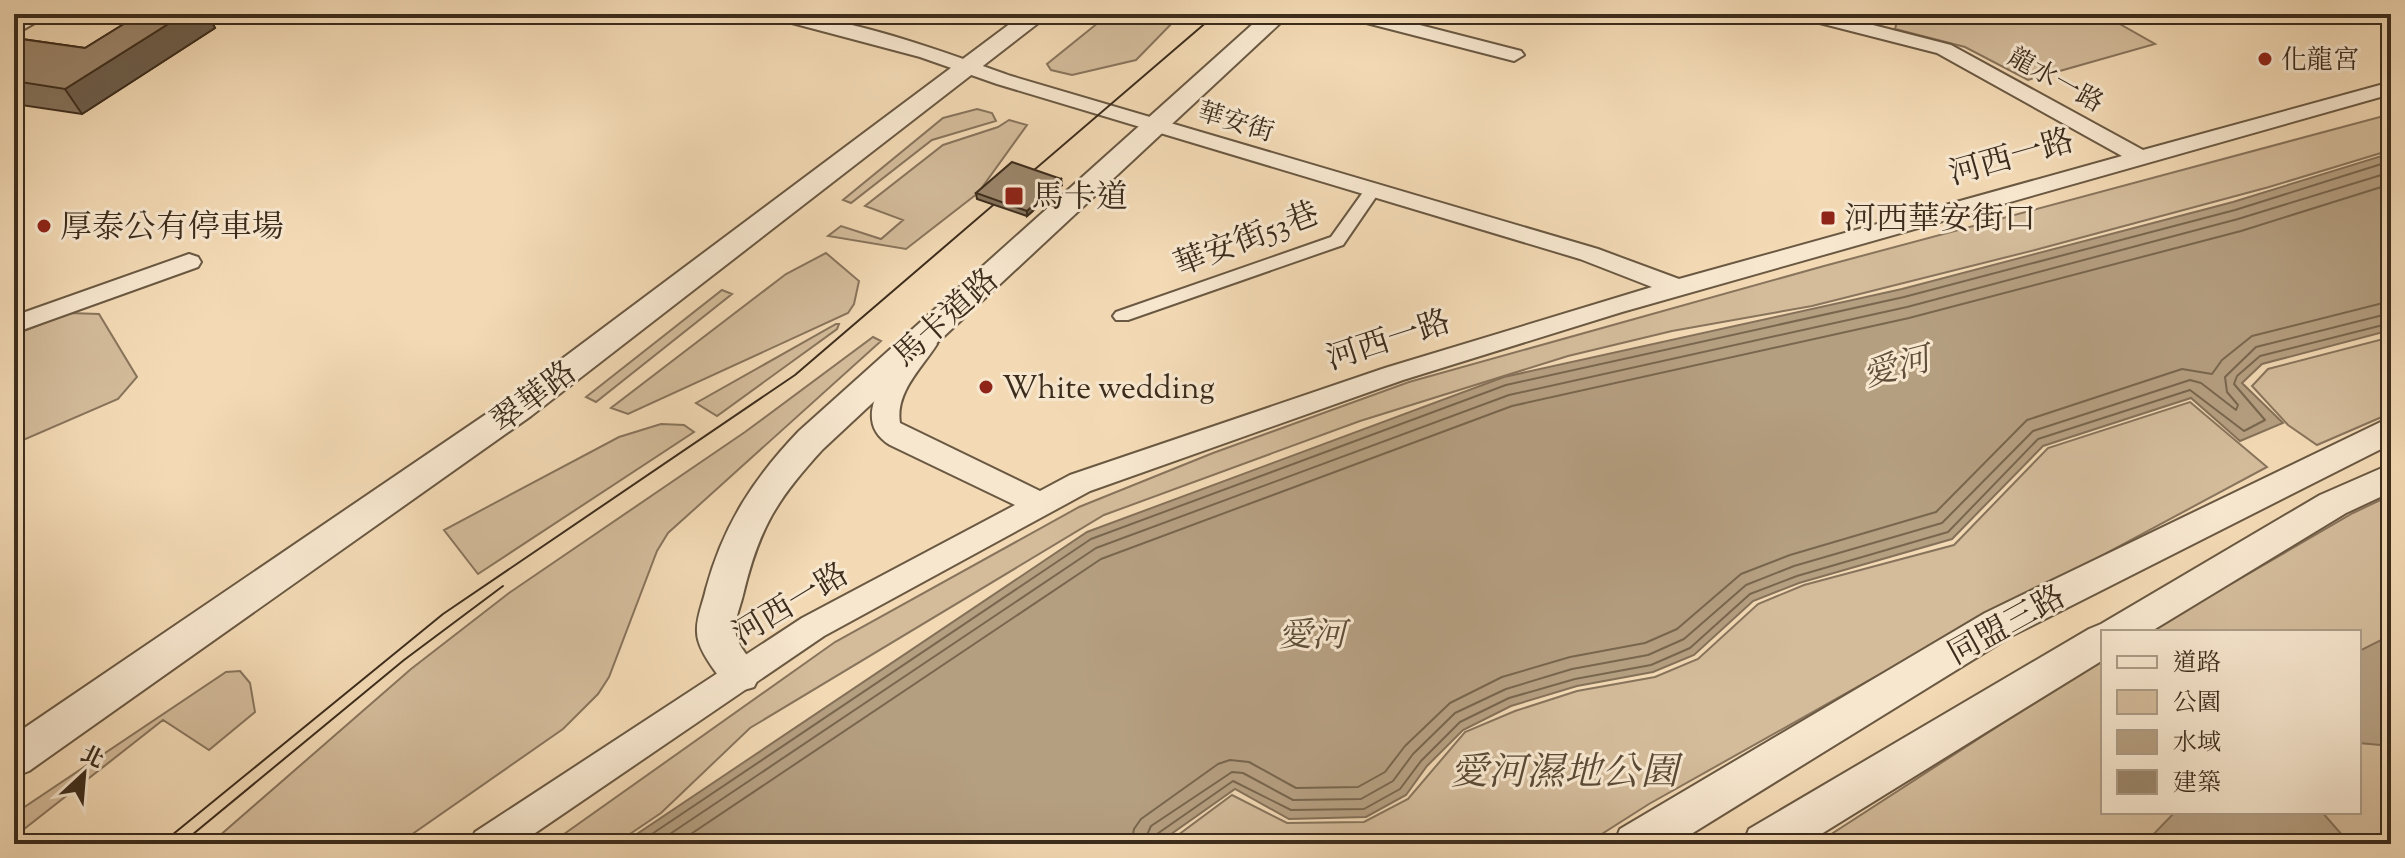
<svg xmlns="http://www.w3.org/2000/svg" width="2405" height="858" font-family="'Sorts Mill Goudy','Noto Serif TC',serif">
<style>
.green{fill:#d4bc9b;stroke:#88745c;stroke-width:2}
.water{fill:#b59f81;stroke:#857159;stroke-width:2}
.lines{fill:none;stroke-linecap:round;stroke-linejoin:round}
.shore{stroke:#78664e;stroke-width:2}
.pedestrian-casing{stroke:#6a5842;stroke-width:4}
.minor-casing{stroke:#6a5842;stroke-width:4}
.tertiary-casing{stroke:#6a5842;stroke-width:4}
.pedestrian{fill:#f7e7cf;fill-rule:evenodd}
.minor{fill:#f7e7cf;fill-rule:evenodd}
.tertiary{fill:#f7e7cf;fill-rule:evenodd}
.tram{stroke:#3c2c1c;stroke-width:2}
.wall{fill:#85735d;stroke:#3c2c1c;stroke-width:2}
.shaded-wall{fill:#6c5e4c;stroke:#3c2c1c;stroke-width:2}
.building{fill:#9b866c;stroke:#3c2c1c;stroke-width:2}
.poi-dot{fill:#8f2418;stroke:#f7e7cf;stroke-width:3}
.labels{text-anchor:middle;stroke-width:6;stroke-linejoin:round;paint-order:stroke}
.far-poi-label{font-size:26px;fill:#3c2c1c;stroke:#f7e7cf;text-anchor:start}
.far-street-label{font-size:26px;fill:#3c2c1c;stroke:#f7e7cf}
.street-label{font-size:32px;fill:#3c2c1c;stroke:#f7e7cf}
.poi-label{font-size:32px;fill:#3c2c1c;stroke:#f7e7cf;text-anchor:start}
.water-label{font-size:34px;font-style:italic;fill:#604e3a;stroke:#f7e7cf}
.near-park-label{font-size:38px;font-style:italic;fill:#5a4935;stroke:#f7e7cf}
</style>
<rect width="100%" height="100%" fill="#f3dab5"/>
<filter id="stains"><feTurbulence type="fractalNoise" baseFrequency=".0025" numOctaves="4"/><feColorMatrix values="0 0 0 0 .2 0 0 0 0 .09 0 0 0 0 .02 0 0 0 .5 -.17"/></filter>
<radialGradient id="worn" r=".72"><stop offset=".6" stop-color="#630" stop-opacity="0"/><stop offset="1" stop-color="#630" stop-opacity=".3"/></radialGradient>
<path class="green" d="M1109,14H1181L1136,60L1072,75L1051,70L1047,64Z
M1899,14H2102L2155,44L2028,80L1965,47L1895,29Z
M977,109L992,113L996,121L932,140L851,203L843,200L943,118Z
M2391,114V150L2269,187L2035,250L1812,306L1672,331L1568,356L1360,421L1104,515L750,728L661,813L615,844H550L835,642L1079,507L1213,453L1409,382L1824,266Z
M1009,120L1027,125L978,193L906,249L828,236L841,226L881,239L903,220L865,206L943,145L998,127Z
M826,253L859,281L854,304L848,313L628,414L611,408L786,274Z
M722,290L732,294L596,402L586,397Z
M69,313L99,314L137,377L118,399L14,444V335Z
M836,324H839L837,329L717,416L696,403Z
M873,337L881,341L668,533L657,551L609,677L598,694L563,729L398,844H210L411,669L509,593L745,432Z
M2391,337V413L2317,445L2288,425L2252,386L2268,369Z
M2190,402L2267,467L1868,681L1649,804L1586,844H1166L1232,795L1287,823L1364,822L1408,799L1465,732L1515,711L1577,691L1655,677L1698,659L1758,604L1804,585L1954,545L2048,448Z
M661,424L684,425L694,432L478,574L444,530L619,437Z
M2391,495V844H1816L2103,658V812H2359V632H2148L2353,513Z
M240,671L250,683L255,712L209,750L163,720L14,837V814L226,672Z"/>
<path class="water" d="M2391,153V330L2262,364L2242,383L2283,423L2240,441L2191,398L2043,446L1952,539L1799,583L1753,601L1694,655L1653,672L1577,686L1511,706L1463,730L1427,766L1406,795L1366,817L1289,819L1235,789L1157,844H622L1087,532L1504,377L1902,289L2233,202Z
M2391,635V746L2359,743V651Z
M2175,812H2322L2350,844H2144Z"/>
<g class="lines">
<path class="shore" d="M637,844L1091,539L1506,385L1904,297L2235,210L2391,161
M655,844L1096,548L1509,395L1907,307L2238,219L2391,172
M676,844L1101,559L1512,406L1909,318L2241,231L2391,184
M1131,844L1134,829L1141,819L1218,764L1230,760L1249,762L1296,788L1358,787L1385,772L1405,746L1450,703L1502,677L1570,657L1645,643L1677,629L1741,574L1790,555L1936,512L2027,420L2182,369L2212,374L2222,360L2252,336L2391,301
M1143,844L1151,826L1232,772L1243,773L1293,800L1361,799L1393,781L1413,754L1455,713L1506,689L1572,669L1648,655L1684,639L1746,585L1794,566L1942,523L2033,431L2190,380L2201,383L2236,410L2238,405L2227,392L2225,377L2256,347L2391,313
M1153,844L1157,834L1233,781L1291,810L1364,809L1400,789L1421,761L1460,722L1509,698L1575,679L1651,665L1690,648L1750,594L1797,576L1948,532L2038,439L2190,390L2244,431L2265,420L2234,384L2237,376L2260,356L2391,323"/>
<defs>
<path id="pedestrian" d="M1372,186L1380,191L1343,245L1128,320H1116L1113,316L1116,312L1331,237L1366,188Z"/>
<path id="minor" d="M26,14H50L14,35V21Z
M770,14C844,14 941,51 1011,76L1598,249L1679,279L2122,156L1937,53L1800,18L1797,14H1830L1951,45L2143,150L2391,82V94L1622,312L1403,380L1090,491L824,636L519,844H470L475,832L802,618L1015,505L890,445C853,422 881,384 899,358C903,352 909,342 915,338C920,334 928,336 933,338L937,344C922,368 895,392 900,423L1040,491L1070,475L1385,368L1652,287L1580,259L997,84L920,57L773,18Z
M1344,14H1377L1521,51L1524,55L1514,61L1347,18Z
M189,254L198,257L201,262L198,267L14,333V316Z"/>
<path id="tertiary" d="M1023,14H1050L531,416L29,771L14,777V735L507,400Z
M1264,14H1290L823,449C777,499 759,528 743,595C740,608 732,624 737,638C741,651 754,662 760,675L754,687C734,694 726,688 715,671C707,660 697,645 697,632C696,618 703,603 706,589C723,526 753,479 799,431Z
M2391,417V444L2013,635L1675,844H1614L1620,829L1985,613Z
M2391,464V492L2346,513L2150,632H2103V660L1805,844H1743L1749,829L2089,629L2101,624L2320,495Z"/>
</defs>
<use href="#pedestrian" class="pedestrian-casing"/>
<use href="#minor" class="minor-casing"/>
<use href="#tertiary" class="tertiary-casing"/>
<use href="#pedestrian" class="pedestrian"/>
<use href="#minor" class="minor"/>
<use href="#tertiary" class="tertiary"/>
<path class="tram" d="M161,844L443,614L795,375L1216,14
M181,844L404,660L503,586"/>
</g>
<path class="wall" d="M140,14H207L215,28L82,114L14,104V38L85,48Z
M1061,179L1062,185L1027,216L977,199L976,193Z"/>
<path class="shaded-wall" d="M184,14H207L215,28L82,114L65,89Z
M1061,179L1062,185L1027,216V211Z"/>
<path class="building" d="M140,14H184L65,89L14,81V38L85,48Z
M1012,162L1061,179L1027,211L976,193Z"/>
<g class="poi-dot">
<circle cx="2265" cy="59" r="8"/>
<rect x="1004" y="186" width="20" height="20" rx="4"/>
<rect x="1820" y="210" width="16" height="16" rx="4"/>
<circle cx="44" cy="226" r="8"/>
<circle cx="986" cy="387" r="8"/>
</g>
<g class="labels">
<g class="far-poi-label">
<text x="2281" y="68">化龍宮</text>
</g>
<g class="far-street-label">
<text transform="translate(2056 79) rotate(29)" y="9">龍水一路</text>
<text transform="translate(1236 121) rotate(17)" y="9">華安街</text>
</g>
<g class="street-label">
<text transform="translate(2011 156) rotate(-16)" y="11">河西一路</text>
<text transform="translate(1246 238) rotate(-21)" y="11">華安街53巷</text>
<text transform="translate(945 317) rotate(-42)" y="11">馬卡道路</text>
<text transform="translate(1388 339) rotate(-18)" y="11">河西一路</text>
<text transform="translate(533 396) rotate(-37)" y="11">翠華路</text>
<text transform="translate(790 603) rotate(-31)" y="11">河西一路</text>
<text transform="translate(2006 624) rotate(-29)" y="11">同盟三路</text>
</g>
<g class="poi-label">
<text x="1032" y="207">馬卡道</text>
<text x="1844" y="229">河西華安街口</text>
<text x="60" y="237">厚泰公有停車場</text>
<text x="1002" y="398">White wedding</text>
</g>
<g class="water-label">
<text transform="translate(1896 366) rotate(-15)" y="12">愛河</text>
<text x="1312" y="646">愛河</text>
</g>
<g class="near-park-label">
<text x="1564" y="784">愛河濕地公園</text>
</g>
</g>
<rect width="2405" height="858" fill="none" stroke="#f3dab5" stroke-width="48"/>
<rect x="16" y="16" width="2373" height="826" fill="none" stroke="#3c2c1c" stroke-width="4"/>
<rect x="24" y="24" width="2357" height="810" fill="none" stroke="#3c2c1c" stroke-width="2"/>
<rect x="2101" y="630" width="260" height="184" fill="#f7e7cf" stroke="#ac9c87" stroke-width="2"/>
<rect x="2117" y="656" width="40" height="12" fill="#f7e7cf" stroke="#ac9c87" stroke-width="2"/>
<text x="2173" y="670" font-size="24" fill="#3c2c1c">道路</text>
<rect x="2117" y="690" width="40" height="24" fill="#d4bc9b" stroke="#ac9c87" stroke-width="2"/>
<text x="2173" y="710" font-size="24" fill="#3c2c1c">公園</text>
<rect x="2117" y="730" width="40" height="24" fill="#b59f81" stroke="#ac9c87" stroke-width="2"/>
<text x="2173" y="750" font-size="24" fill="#3c2c1c">水域</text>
<rect x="2117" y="770" width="40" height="24" fill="#9b866c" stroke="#ac9c87" stroke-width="2"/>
<text x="2173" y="790" font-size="24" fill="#3c2c1c">建築</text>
<g transform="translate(84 774) rotate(26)" stroke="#f7e7cf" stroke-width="6" paint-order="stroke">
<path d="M0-6L14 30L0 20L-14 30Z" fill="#3c2c1c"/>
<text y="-12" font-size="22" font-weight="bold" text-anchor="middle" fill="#3c2c1c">北</text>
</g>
<rect width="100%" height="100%" filter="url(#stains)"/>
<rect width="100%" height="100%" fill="url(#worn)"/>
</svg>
